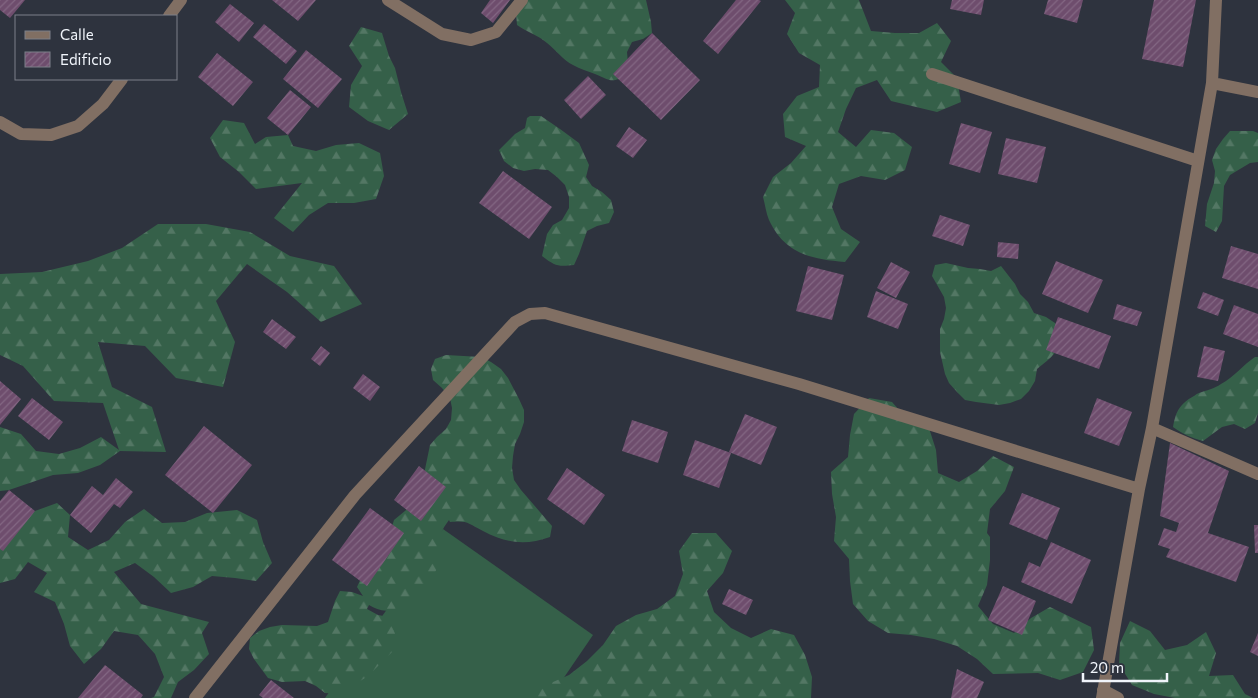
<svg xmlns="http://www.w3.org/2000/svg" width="1258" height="698" font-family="Commissioner,sans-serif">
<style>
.grass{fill:#356049}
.forest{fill:url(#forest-firs)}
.building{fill:url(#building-hatch)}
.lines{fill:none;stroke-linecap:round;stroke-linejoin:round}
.minor{stroke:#816f63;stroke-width:12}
</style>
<defs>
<pattern id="forest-firs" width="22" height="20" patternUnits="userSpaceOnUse" patternTransform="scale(1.25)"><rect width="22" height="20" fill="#356049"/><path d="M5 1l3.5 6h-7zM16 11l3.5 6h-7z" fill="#537764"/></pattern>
<pattern id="building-hatch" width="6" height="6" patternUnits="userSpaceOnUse" patternTransform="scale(1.25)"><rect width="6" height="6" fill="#6e4d6d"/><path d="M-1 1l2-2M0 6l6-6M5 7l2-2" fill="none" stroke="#836783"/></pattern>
</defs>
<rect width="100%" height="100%" fill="#2e333e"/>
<path class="grass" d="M443,529L593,635L550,698H325Z"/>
<path class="forest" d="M520,0H646L651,22L652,33L643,39L632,42L627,52L628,64L627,75C611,84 610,80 595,74C588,71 580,69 573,65C563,60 556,50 547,43C538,35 527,32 517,25L516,13Z
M785,0H859L871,31L895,33H919L937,23L951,41L941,62L957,78L961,102L937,112L891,101L877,80L856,88L846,109L838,132L856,147L871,130L894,133L912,147L905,170L885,180L861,176L839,184L832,207L841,229L860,242L845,262C811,259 785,254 769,220C766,213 765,204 763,197L773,177L791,163L806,146L785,137L783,114L797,96L819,87L820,65L799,53L787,34L795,13Z
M361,27L382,33L389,56L395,68L401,92L408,114L389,130L368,121L349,107L351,85L362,66L349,46Z
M530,116H541L560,129L579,143L589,165L586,177L592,186L602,192L611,200L614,212L609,223L597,226L587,231L579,254L574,265C558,267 555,266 542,256L547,234L553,225L562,220L569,208V197L565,185L557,177L548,170L535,169L524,171L513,168L504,161L499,150L515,134L525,128L527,118Z
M223,120L244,123L255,144L266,137L288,135L293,146L316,151L336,145L359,143L380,153L384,176L376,199L354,203H328L309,215L293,232L274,218L302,183L256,189L239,172L220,157L210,138Z
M1230,131H1253L1258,133V162L1250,163L1230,175L1224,186L1222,221L1216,232L1205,226L1207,204L1214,183L1215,171L1212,160L1216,149L1223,139Z
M158,224H206L250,232L290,256L334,266L362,304L321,322L287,292L247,264L216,301L235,342L223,387L176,378L145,346L98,342L112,387L152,407L166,452L120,451L100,465L78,473L53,475L9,490L0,491V427L21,434L36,451L59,454L80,448L101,437L119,450L103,403L54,401L23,366L0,355V274L42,272L88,261L122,248Z
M946,263L968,268L980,269L991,271L1001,266L1015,284L1020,294L1028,302L1034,313L1046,317L1055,323L1062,331C1060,352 1052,357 1037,369L1035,381L1029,391L1021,399L1010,403L999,405L976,402L965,400L957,392L949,383L945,374L940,352V329L944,319L946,308L944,297L932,276L935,265Z
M446,355L481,357L491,362L501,369L508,378L519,399L524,410V422L520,434L515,444L513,456L512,468L514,480L521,490L552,526L550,537C525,546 506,543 483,531C468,523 467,520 450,522L449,520C442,529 438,538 438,549C438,556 439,562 437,568C433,580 404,607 392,610C383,612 376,609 369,605L367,609L378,615L389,617L397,639L394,650L368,676L348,689L337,694L325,693L316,686L305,681L282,682L268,678L254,659L249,649L250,638L259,631L270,627L282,625L317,626L328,622L335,601L340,591L352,592L363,596L357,587L362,576L391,530L394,520L411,506L423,479L430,445L437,437L446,429L451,420L452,408L450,398L442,388L433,380L431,369L435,359Z
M1255,357H1258V413L1255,423L1245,429L1234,424L1222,427L1203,441C1191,438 1183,434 1173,427C1176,412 1178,407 1190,398L1189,399C1193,397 1196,394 1199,393C1207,390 1214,389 1221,384C1234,377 1243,365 1255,357Z
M869,398L892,402L907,419L929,428L936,450L938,473L959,482L977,471L993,456L1014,467L1005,491L990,509L987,533L990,537V560L987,585L978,606L993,624L1014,633L1031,618L1050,607L1091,627L1094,650L1083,672L1060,680L1038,673L993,674L977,659L957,646L934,639L911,635L888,633L868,621L853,604L850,581L849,559L834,541L836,517L832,494L831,472L848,457L850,435L854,414Z
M57,503L70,515L68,537L88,550L109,540L125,522L144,509L162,523L185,522L207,513L237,510L257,520L263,542L272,563L256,581L235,578L212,576L193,587L171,593L154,577L135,563L114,572L141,604L209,622L202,633L209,654L194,670L178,682L171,698H151L154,697L164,677L155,654L138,635L114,631L101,649L84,664L70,646L64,624L55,602L34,592L47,573L28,562L15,579L0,583V540L35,511Z
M692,533H716L732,551L723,573L707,591L714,612L731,628L751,638L771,629L794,635L805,655L812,677L811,698H522L528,693L569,675L587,661L603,645L616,626L636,615L657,609L675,596L683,574L679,551Z
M1130,621L1150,631L1165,650L1187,645L1206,632L1216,653L1209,676L1233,675L1245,694L1253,698H1175L1154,694L1132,685L1119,664L1120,643Z"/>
<path class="building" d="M0,0H25L10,18L0,10Z
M272,0H316L298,21Z
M490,0H510L493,23L481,13Z
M736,0H759L761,1L718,54L703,41Z
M952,0H984L981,15L950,9Z
M1048,0H1083L1077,23L1044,14Z
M1154,0H1196L1183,67L1142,59Z
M230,4L254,23L239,42L215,22Z
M264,24L297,51L286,64L253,37Z
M652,33L700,80L661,120L613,74Z
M306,50L342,79L318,108L283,79Z
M217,53L253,82L233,106L198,77Z
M588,76L606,95L581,119L564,100Z
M290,90L311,107L288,135L267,118Z
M961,123L992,132L980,173L949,164Z
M629,127L647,140L633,158L616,146Z
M1006,138L1046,147L1037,183L998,174Z
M503,171L552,207L529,239L479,203Z
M940,215L970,225L963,246L932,236Z
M998,242L1019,244L1018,259L997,257Z
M1231,246L1258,254V289L1222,278Z
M1056,261L1103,280L1088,313L1042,294Z
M891,262L910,272L896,298L877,288Z
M808,266L844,275L832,320L796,311Z
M876,291L908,304L898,329L867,317Z
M1203,292L1224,300L1218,316L1197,308Z
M1117,304L1142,312L1137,326L1113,319Z
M1234,305L1258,314V347L1223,334Z
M1058,317L1111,336L1099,369L1046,350Z
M272,319L296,337L286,349L263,332Z
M321,346L330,353L320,366L311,359Z
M1204,346L1225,351L1218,381L1197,377Z
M363,374L380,387L370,401L353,388Z
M0,381L21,399L0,425Z
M32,398L63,422L49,440L18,416Z
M1097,398L1132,412L1119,446L1084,433Z
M745,414L777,427L761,465L729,452Z
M632,420L668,432L658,463L622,451Z
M204,426L252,465L213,513L165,475Z
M695,440L731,453L719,488L683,475Z
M1170,443L1229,471L1208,533L1249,547L1236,582L1166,557L1170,549L1158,545L1164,528L1176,532L1179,523L1160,516Z
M419,466L446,487L421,521L394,500Z
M567,468L605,495L584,525L547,499Z
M116,478L133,492L120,508L114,504L91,533L70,515L92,486L103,495Z
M9,490L35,511L3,551L0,549V501Z
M1022,493L1060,508L1047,540L1009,524Z
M370,508L404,533L367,586L332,560Z
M1254,525H1258V553H1255Z
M1051,542L1091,560L1072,604L1021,582L1029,562L1040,567Z
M1003,586L1036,601L1022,635L988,620Z
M729,589L753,600L746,615L722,604Z
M1258,633V656L1250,652Z
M105,665L143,695L141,698H78Z
M957,669L984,682L977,698H951Z
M271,680L294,698H263L259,695Z"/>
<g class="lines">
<path class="minor" d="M388,0L442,34L471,40L496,32L522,0
M169,16L181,0
M932,74L1198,161
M1212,83L1258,92
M0,122L21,134L51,135L78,126L103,104L122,79
M1152,428L1258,474
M1103,690L1118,698
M195,698L355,495L515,322L530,314L545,313L799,384L1139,489
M1102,698L1139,489L1152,428L1212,83L1216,0"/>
</g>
<rect x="15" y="15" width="162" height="65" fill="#2e333e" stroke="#7c8089"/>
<rect x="25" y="31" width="25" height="8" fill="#816f63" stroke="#7c8089"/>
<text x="60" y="40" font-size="15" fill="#f0f4fa">Calle</text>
<rect x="25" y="52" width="25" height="15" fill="url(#building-hatch)" stroke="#7c8089"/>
<text x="60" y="65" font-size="15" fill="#f0f4fa">Edificio</text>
<path d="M1083 673v8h84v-8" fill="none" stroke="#f0f4fa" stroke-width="2.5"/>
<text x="1090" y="673" font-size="15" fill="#f0f4fa" stroke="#2e333e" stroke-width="4" paint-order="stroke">20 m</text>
</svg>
